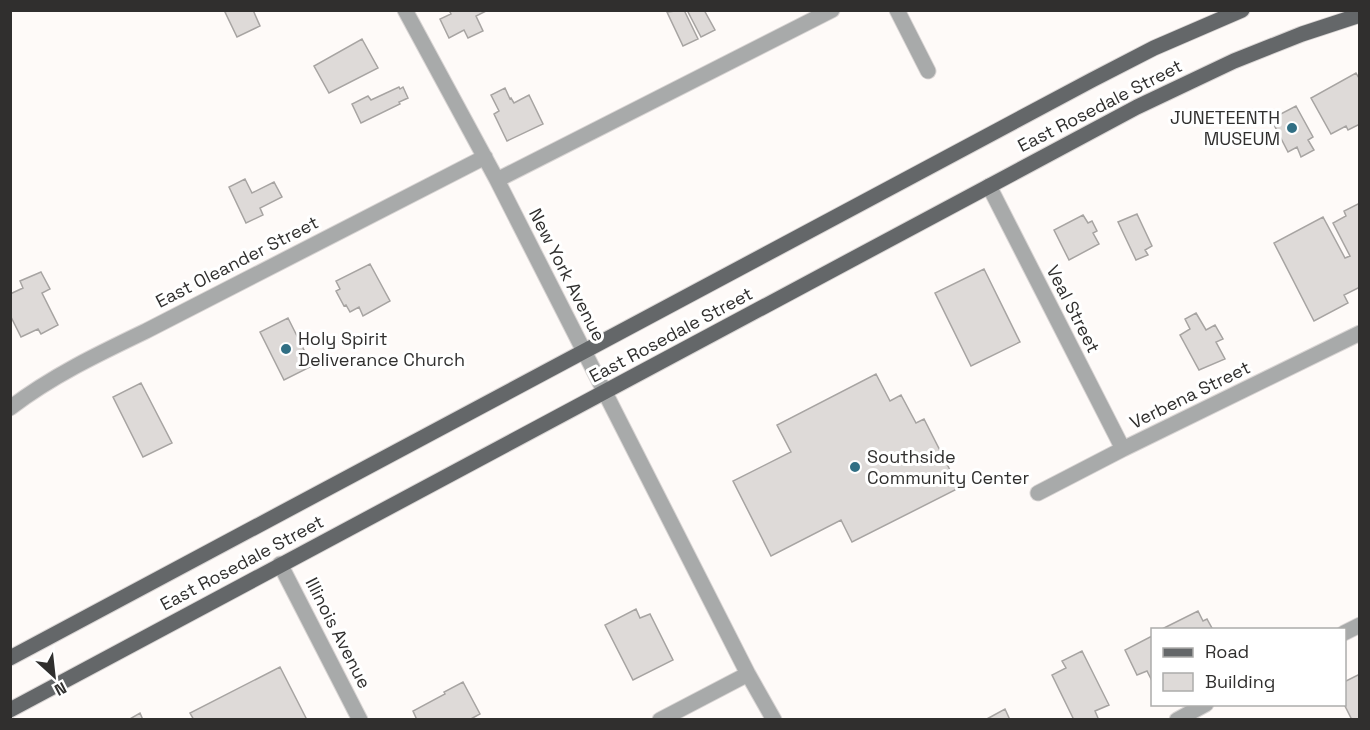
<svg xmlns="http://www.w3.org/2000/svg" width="1370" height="730" font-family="'Space Grotesk',sans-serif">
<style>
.building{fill:#dedad8;stroke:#a7a4a2;stroke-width:1.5}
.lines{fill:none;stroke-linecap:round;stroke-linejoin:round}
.minor-casing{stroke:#d9d5d4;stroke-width:17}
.primary-casing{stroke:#d9d5d4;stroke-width:17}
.minor{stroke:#a8aaaa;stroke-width:15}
.primary{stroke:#646769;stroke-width:15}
.poi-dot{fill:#316f84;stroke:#fff;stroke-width:2}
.labels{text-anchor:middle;stroke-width:6;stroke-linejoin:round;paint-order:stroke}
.street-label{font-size:18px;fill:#302f2e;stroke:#fff}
.poi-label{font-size:18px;fill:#302f2e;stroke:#fff;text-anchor:start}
</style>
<rect width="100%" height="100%" fill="#fefaf8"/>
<path class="building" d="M229,10H253L260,26L237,37L225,12Z
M449,10H488L476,16L483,31L468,38L464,30L449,38L440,19L451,14Z
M684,10L698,39L683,46L667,12Z
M687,10H704L715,30L701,37Z
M362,39L378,68L329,93L314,66Z
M1356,73L1360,80V124L1348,130L1346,126L1331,134L1311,98Z
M399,87L400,89L403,87L408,98L399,102L400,104L361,123L352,104L368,96L371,100Z
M505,88L510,99L511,98L514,103L529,95L543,124L507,141L494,114L499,111L491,95Z
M1296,106L1313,137L1308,140L1314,150L1301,157L1297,147L1288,152L1271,119Z
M245,179L252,193L274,182L282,197L260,208L263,215L246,223L229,187Z
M1360,203V287L1344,295L1348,303L1314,321L1274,243L1323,217L1345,258L1350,256L1333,223L1346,216L1344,211Z
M1137,214L1152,246L1145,250L1148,255L1136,260L1118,222Z
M1083,215L1088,223L1092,221L1097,231L1093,233L1099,244L1069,260L1054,230Z
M370,264L390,301L363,316L359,307L350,312L346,305L344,306L336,291L340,289L336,281Z
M984,269L1020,342L971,366L935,293Z
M41,272L50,289L42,293L58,325L41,334L38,329L21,337L10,315V294L23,288L20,281Z
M1196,313L1206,330L1215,325L1223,339L1216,342L1225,359L1199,370L1180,335L1190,329L1185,319Z
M288,318L312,366L284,380L260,332Z
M876,374L890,401L901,395L916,423L924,419L959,488L852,542L841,520L771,556L733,481L791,452L777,425Z
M141,383L172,443L143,457L113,397Z
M636,609L640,618L650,614L673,660L633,680L605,625Z
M1198,611L1203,621L1207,619L1213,630H1160Z
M1152,636V681L1147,671L1137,675L1125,650Z
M1082,651L1109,705L1095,711L1098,718L1096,720H1074L1052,675L1066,668L1062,661Z
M280,667L307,720H194L190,713Z
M1360,674V720H1352L1344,704V682Z
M463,682L480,714L469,720H417L413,711L445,694L444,692Z
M1005,709L1010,720H985Z
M140,713L143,720H128Z"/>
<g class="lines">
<defs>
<path id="minor" d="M405,10L497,180L748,674L774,720
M897,10L928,71
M497,180L832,10
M989,186L1123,449
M10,408C52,376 98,354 146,331L485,157
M1038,493L1123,449L1360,333
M280,564L360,720
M1344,633L1360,625
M660,720L748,674
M1177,720L1206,704"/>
<path id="primary" d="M10,658L1092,80L1154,48L1242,10
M10,710L1137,107L1234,61L1302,34L1360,15"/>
</defs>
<use href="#minor" class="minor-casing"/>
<use href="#primary" class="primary-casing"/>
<use href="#minor" class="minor"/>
<use href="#primary" class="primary"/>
</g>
<g class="poi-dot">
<circle cx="1292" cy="128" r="6"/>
<circle cx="286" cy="349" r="6"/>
<circle cx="855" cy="467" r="6"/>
</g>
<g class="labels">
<g class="street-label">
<text transform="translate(1100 106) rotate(-27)" y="6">East Rosedale Street</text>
<text transform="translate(237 262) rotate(-27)" y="6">East Oleander Street</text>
<text transform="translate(567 275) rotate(63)" y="6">New York Avenue</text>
<text transform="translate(1073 309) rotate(63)" y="6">Veal Street</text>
<text transform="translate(671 335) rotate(-28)" y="6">East Rosedale Street</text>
<text transform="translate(1190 395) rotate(-26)" y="6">Verbena Street</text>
<text transform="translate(242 563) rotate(-28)" y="6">East Rosedale Street</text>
<text transform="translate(338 633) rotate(63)" y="6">Illinois Avenue</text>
</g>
<g class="poi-label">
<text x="1280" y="124" text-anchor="end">JUNETEENTH<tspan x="1280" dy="21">MUSEUM</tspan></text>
<text x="298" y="345">Holy Spirit<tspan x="298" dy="21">Deliverance Church</tspan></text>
<text x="867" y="463">Southside<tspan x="867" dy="21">Community Center</tspan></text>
</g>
</g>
<rect width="1370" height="730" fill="none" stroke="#302f2e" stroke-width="24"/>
<rect x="1151" y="628" width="195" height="78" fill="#ffffff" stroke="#acacab" stroke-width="1.5"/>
<rect x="1163" y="648" width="30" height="9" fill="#646769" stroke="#acacab" stroke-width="1.5"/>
<text x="1205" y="658" font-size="18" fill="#302f2e">Road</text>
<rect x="1163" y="673" width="30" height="18" fill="#dedad8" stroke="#acacab" stroke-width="1.5"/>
<text x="1205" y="688" font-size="18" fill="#302f2e">Building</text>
<g transform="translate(54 676) rotate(153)" stroke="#ffffff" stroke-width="4.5" paint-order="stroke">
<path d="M0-4.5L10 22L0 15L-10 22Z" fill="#302f2e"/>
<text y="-9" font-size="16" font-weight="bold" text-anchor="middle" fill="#302f2e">N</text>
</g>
</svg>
